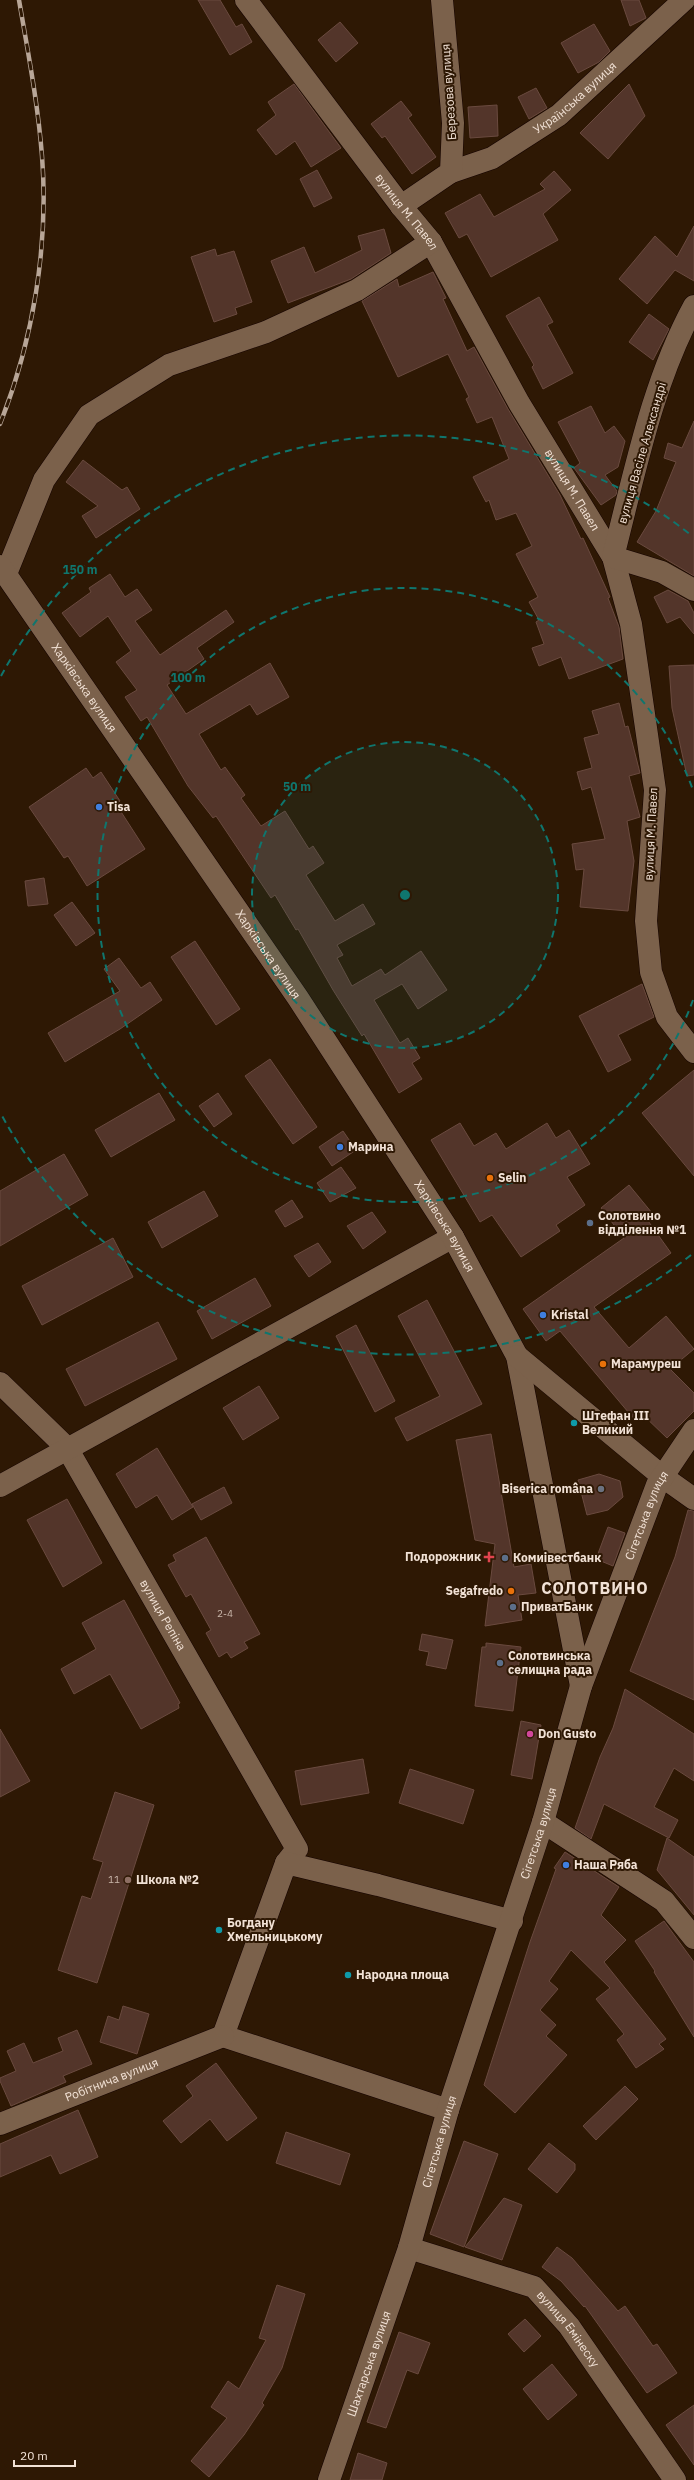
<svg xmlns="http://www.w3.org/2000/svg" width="694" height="2480" font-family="'IBM Plex Sans',sans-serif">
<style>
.building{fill:#53352a;stroke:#6a4a3f}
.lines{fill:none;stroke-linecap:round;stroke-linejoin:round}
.minor-casing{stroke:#150300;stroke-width:23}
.tertiary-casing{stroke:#150300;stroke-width:23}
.minor{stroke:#7b614b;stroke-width:22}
.tertiary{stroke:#7b614b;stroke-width:22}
.rail-casing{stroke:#b8a698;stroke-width:4.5}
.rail{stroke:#2e1804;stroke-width:3;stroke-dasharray:9;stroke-linecap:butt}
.ring{fill:none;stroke:#0f766e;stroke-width:2;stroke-dasharray:7 5}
.shop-dot{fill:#3f7fe0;stroke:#2e1804;stroke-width:1.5}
.food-dot{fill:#e8710a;stroke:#2e1804;stroke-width:1.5}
.service-dot{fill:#5c6f8a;stroke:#2e1804;stroke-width:1.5}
.culture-dot{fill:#0f9aa8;stroke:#2e1804;stroke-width:1.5}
.worship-dot{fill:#6b7280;stroke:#2e1804;stroke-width:1.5}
.health-dot{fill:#e0444e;stroke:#2e1804;stroke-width:1.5}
.hotel-dot{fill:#d1479c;stroke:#2e1804;stroke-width:1.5}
.education-dot{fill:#8d6e63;stroke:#2e1804;stroke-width:1.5}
.labels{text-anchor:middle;stroke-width:4;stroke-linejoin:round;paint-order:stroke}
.number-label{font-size:10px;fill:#cab7ab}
.street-label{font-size:12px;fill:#f2e2d6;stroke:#2e1804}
.poi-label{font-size:12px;font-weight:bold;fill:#f2e2d6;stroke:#2e1804;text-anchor:start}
.district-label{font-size:16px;font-weight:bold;letter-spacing:1px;fill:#f2e2d6;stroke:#2e1804}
.centre{fill:#0f766e;stroke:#2e1804;stroke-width:2}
.ring-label{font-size:12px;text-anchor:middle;font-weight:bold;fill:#0f766e;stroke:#2e1804;stroke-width:4;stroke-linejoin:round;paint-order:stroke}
</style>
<rect width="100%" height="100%" fill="#2e1804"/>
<path class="building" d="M198,0H220L236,27L242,24L252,42L230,55Z
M621,0H639L646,18L630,26Z
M340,22L358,43L336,62L318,40Z
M594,24L610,51L599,62L578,73L561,43Z
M294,84L341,148L311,167L295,141L276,155L257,130L276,115L268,102Z
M629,84L645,116L608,159L580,133Z
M536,88L547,108L529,119L518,97Z
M401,101L412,115L408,118L436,157L412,174L385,136L382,138L371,124Z
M497,105L498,136L470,138L468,107Z
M317,170L332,198L314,207L300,179Z
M554,171L571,190L543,214L558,240L491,277L467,234L459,238L445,213L480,194L494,217L545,189L540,184Z
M694,226V281L675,270L647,304L619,279L655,236L677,257Z
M384,229L391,253L351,279L288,303L271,261L304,247L315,273L362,250L358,236Z
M215,249L217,256L234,251L252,302L235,308L237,314L214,322L191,257Z
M433,272L446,298L443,299L467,351L474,347L508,409L560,495L581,539L583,538L610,597L608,598L619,627L623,659L569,679L561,657L539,666L532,648L544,644L536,622L539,620L529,602L538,597L516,554L532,546L516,513L496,520L489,500L486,502L473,477L509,459L492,417L477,423L466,399L469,397L448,354L398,377L362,301L397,279L399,287Z
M539,297L553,322L547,325L573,373L543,389L532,367L534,365L506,316Z
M649,314L669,329L653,360L629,342Z
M591,406L605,433L614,426L625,441L618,467L605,475L617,491L616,495L601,505L574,468L580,463L558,422Z
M694,421V576L637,542L656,511L676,462L664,458L668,443L682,448Z
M83,460L122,490L127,487L140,509L96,538L82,516L98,506L66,482Z
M110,574L125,597L137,589L152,610L135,621L160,655L226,610L234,622L197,648L204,659L167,685L186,714L270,663L289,697L257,715L250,704L199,734L221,770L225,767L245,795L241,798L261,826L285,811L309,849L313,846L324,863L306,875L335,921L363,904L375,924L337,945L343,955L337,958L352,986L381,969L385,975L421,951L447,990L418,1009L402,984L374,1000L400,1043L408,1038L420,1058L412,1063L422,1079L399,1093L364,1034L362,1036L333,990L298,929L296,930L275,895L271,898L216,816L213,818L188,786L147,717L141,721L125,697L137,690L116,662L131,651L108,616L80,637L62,613L91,592L89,588Z
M668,590L688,601L694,613V634L680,617L667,623L654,597Z
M694,665V775L687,776L672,708L669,666Z
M619,703L625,727L628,726L640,773L629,776L640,817L627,821L634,861L628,911L580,907L584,869L576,870L572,844L605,839L591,787L582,790L577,772L592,768L584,738L599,734L592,711Z
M86,768L93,778L101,772L120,801L116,804L145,849L87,886L68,856L64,858L29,807Z
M44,878L48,904L28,906L25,881Z
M72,902L95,933L76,946L54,915Z
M195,941L240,1009L216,1025L171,957Z
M119,958L141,988L150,982L162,1000L120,1029L65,1062L48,1033L120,991L104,969Z
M642,984L654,1017L618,1035L631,1060L608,1072L579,1016Z
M270,1059L317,1127L293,1144L245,1076Z
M694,1070V1176L642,1113Z
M159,1093L175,1120L111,1157L95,1130Z
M218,1093L232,1114L214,1127L199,1106Z
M460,1123L474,1146L496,1133L506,1149L547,1123L556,1138L569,1130L590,1164L567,1177L585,1205L556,1225L560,1231L521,1257L492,1215L480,1222L431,1140Z
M343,1131L356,1150L332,1166L319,1147Z
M64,1154L88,1195L0,1246V1191Z
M341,1167L356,1188L330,1202L317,1183Z
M629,1185L652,1213L646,1218L671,1253L594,1307L629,1348L666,1316L694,1349L670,1369L694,1393V1411L667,1438L641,1413L634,1419L560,1331L546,1341L523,1309L624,1238L601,1208Z
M204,1191L218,1216L162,1248L148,1222Z
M292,1200L303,1217L285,1227L275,1211Z
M372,1212L386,1232L363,1249L347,1226Z
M113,1238L133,1277L42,1325L22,1286Z
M318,1243L331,1262L309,1277L294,1256Z
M255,1278L271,1306L212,1339L197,1311Z
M427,1300L482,1404L407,1441L395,1418L440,1396L398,1316Z
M158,1322L177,1359L85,1406L66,1369Z
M356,1325L395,1401L375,1412L336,1336Z
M259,1386L279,1418L243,1440L223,1408Z
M491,1434L514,1567L531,1564L536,1593L518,1595L522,1620L485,1626L495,1544L475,1540L456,1440Z
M157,1448L193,1507L172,1520L157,1495L136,1508L116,1474Z
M599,1474L620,1481L623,1497L608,1510L587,1515L578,1480Z
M224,1487L232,1503L201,1520L192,1504Z
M67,1499L102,1563L63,1587L27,1520Z
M688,1510L694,1511V1700L630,1671L675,1557Z
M608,1527L625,1533L613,1566L596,1559Z
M206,1537L260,1634L244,1642L248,1648L231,1658L227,1652L219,1657L206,1633L211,1630L191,1594L186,1597L168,1565L176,1561L173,1555Z
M124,1600L180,1703L178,1704L179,1708L141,1729L110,1674L74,1694L61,1669L96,1649L82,1623Z
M422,1634L453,1640L446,1669L426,1665L429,1652L419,1650Z
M486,1643L521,1647L513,1711L475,1706L482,1647H486Z
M625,1689L694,1734V1781L674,1768L654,1807L678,1820L669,1838L604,1804L591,1839L575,1828L600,1757L613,1728Z
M521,1721L541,1725L532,1779L511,1775Z
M0,1729L30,1781L0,1797Z
M363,1759L369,1793L301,1805L295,1771Z
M410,1769L474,1790L463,1824L399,1803Z
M115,1792L154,1805L97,1983L58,1970L82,1896L91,1899L103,1862L93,1859Z
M667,1838L694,1857V1915L657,1870Z
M565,1852L619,1887L601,1915L626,1940L604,1962L666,2039L659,2044L664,2049L636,2068L617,2040L624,2034L596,1999L610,1988L571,1950L549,1981L558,1989L540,2010L556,2025L546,2036L567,2055L515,2113L484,2085L530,1942L556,1869L554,1868Z
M664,1921L694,1962V2037L654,1972L655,1971L635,1941Z
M123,2006L149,2014L137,2054L100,2042L108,2016L119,2020Z
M77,2030L92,2064L63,2076L66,2082L11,2106L0,2081V2078L16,2071L7,2051L24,2043L33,2063L63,2051L58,2038Z
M216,2063L257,2118L227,2141L210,2119L181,2143L163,2121L193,2096L186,2086Z
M625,2086L638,2099L596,2140L583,2126Z
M78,2110L98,2157L60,2174L51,2155L0,2177V2144Z
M286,2132L350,2154L340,2185L276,2163Z
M464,2141L498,2154L464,2247L430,2234Z
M549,2143L575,2164V2170L557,2193L528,2169Z
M504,2198L522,2205L502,2260L465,2247Z
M557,2247L572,2258L618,2311L625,2306L653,2346L657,2344L677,2373L647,2393L585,2306L584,2307L561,2281L542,2267Z
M277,2285L305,2294L282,2368L262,2403L264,2405L244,2435L209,2477L191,2461L227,2418L211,2407L228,2381L239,2389L266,2340L259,2338Z
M525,2319L541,2336L524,2352L508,2334Z
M399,2332L430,2343L418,2374L407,2370L386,2428L367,2422Z
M552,2364L577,2395L548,2420L523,2389Z
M694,2405V2465L666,2425Z
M358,2453L387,2463L382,2480H350Z"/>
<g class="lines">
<defs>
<g id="minor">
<path id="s1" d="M246,0L401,206L431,242L519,403L613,557L631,624L655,790L646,921L651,972L667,1017L694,1052"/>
<path id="s2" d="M451,172L492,158L559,115L684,0"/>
<path d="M401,206L451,172L453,123L442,0"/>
<path d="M694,306C652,383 635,472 613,557L662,572L694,590"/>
<path d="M6,574L44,480L89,415L169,365L266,332L357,290L431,242"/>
<path id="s3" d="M0,1383L67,1448L297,1849L286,1863"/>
<path d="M663,1477L694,1499"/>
<path d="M0,1486L453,1237"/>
<path d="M543,1822L664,1901L694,1938"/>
<path d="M448,2110L223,2036L286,1863L378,1885L512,1921"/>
<path id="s4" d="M0,2124L223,2036"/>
<path id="s5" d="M409,2248L534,2287L569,2326L675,2480"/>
</g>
<g id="tertiary">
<path id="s6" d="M0,566L298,998L453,1237L517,1356L581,1686"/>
<path d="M517,1356L663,1477"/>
<path id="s7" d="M329,2480L409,2248L448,2110L543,1822L581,1686L657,1485L694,1430"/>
</g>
</defs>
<use href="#minor" class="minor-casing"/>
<use href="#tertiary" class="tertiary-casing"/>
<use href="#minor" class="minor"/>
<use href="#tertiary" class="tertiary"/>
<defs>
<path id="rail" d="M0,424C33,341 49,245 42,156C38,104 28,52 19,0"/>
</defs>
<use href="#rail" class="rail-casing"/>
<use href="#rail" class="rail"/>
</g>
<circle cx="405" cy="895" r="153" fill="#0f766e" fill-opacity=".12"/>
<g class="ring">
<circle cx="405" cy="895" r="153"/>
<path d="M693 1000A307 307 0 1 1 693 790"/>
<path d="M691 1255A460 460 0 0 1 1 1114M1 676A460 460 0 0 1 691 535"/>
</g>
<g class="shop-dot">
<circle cx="99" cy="807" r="4"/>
<circle cx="340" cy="1147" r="4"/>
<circle cx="543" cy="1315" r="4"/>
<circle cx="566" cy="1865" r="4"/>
</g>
<g class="food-dot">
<circle cx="490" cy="1178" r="4"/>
<circle cx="603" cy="1364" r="4"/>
<circle cx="511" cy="1591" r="4"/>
</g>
<g class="service-dot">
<circle cx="590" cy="1223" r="4"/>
<circle cx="505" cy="1558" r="4"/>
<circle cx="513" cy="1607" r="4"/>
<circle cx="500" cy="1663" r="4"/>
</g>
<g class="culture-dot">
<circle cx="574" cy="1423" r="4"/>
<circle cx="219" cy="1930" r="4"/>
<circle cx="348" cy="1975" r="4"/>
</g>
<circle class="worship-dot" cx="601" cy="1489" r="4"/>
<path class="health-dot" d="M487 1551h4v4h4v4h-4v4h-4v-4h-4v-4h4z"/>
<circle class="hotel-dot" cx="530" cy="1734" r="4"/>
<circle class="education-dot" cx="128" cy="1880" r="4"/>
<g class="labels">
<g class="number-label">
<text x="225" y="1617">2-4</text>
<text x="114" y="1883">11</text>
</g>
<g class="street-label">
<text transform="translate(449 92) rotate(-94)" y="4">Березова вулиця</text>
<text dy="4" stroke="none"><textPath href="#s2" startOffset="146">Українська вулиця</textPath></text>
<text dy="4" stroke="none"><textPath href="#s1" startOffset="266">вулиця М. Павел</textPath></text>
<text transform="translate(642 453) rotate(-74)" y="4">вулиця Васіле Александрі</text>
<text dy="4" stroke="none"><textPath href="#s1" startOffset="590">вулиця М. Павел</textPath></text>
<text dy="4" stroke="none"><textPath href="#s6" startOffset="148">Харківська вулиця</textPath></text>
<text transform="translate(651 834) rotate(-87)" y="4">вулиця М. Павел</text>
<text dy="4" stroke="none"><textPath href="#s6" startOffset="472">Харківська вулиця</textPath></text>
<text dy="4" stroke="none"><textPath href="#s6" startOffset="796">Харківська вулиця</textPath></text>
<text dy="4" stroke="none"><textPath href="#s7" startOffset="1016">Сігетська вулиця</textPath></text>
<text dy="4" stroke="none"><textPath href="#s3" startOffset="286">вулиця Репіна</textPath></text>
<text dy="4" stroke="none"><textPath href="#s7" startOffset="680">Сігетська вулиця</textPath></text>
<text dy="4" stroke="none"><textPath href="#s4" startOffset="120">Робітнича вулиця</textPath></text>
<text dy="4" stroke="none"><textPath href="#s7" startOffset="356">Сігетська вулиця</textPath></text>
<text dy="4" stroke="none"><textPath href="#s5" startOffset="185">вулиця Емінеску</textPath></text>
<text dy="4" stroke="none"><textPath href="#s7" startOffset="123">Шахтарська вулиця</textPath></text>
</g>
<g class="poi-label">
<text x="107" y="811">Tisa</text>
<text x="348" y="1151">Марина</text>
<text x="498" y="1182">Selin</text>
<text x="598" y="1220">Солотвино<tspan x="598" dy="14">відділення №1</tspan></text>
<text x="551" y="1319">Kristal</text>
<text x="611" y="1368">Марамуреш</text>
<text x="582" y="1420">Штефан III<tspan x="582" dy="14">Великий</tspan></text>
<text x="593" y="1493" text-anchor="end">Biserica româna</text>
<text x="481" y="1561" text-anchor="end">Подорожник</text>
<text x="513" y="1562">Комиівестбанк</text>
<text x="503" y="1595" text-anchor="end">Segafredo</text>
<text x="521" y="1611">ПриватБанк</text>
<text x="508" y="1660">Солотвинська<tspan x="508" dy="14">селищна рада</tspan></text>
<text x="538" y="1738">Don Gusto</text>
<text x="574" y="1869">Наша Ряба</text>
<text x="136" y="1884">Школа №2</text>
<text x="227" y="1927">Богдану<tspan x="227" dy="14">Хмельницькому</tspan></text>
<text x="356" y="1979">Народна площа</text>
</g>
<g class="district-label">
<text x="595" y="1594">СОЛОТВИНО</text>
</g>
</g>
<circle cx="405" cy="895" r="6" class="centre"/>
<g class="ring-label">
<text x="80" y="574">150 m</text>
<text x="188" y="682">100 m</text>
<text x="297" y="791">50 m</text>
</g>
<path d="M14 2460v6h61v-6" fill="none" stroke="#f2e2d6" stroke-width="2"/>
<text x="20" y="2460" font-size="12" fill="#f2e2d6" stroke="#2e1804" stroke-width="3" paint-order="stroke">20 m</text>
</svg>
